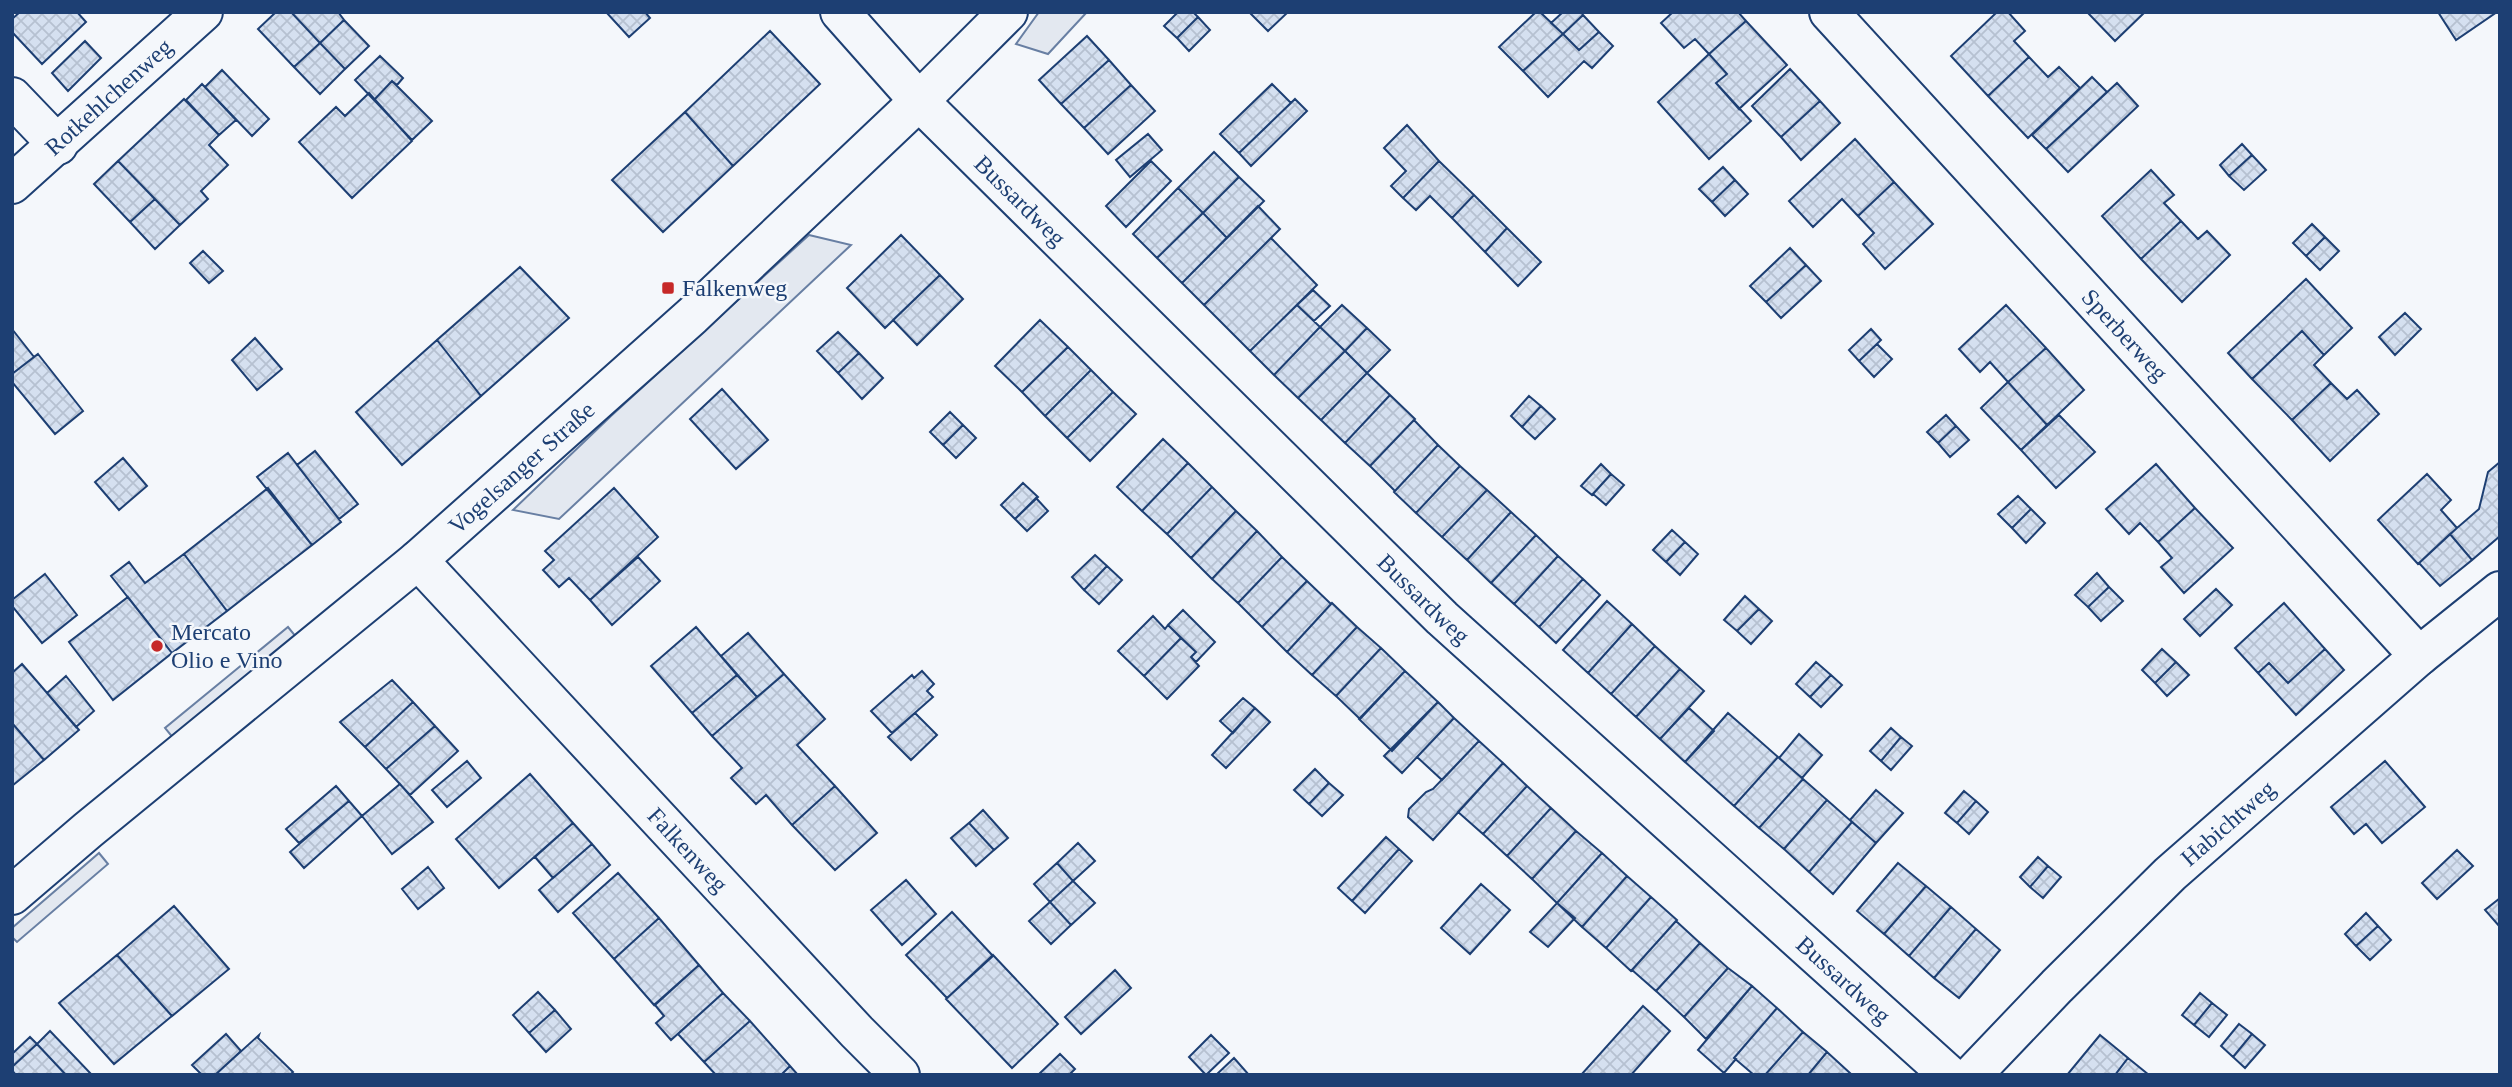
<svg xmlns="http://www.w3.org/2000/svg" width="2512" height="1087" font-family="'Times New Roman',serif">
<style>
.parking{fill:#e3e8f0;stroke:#687fa3;stroke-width:2}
.building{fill:url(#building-cross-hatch);stroke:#1d3f73;stroke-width:2}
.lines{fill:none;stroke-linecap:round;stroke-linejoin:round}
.street-casing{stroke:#1d3f73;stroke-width:42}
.secondary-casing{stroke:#1d3f73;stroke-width:42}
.street{stroke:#f4f7fb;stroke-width:38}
.secondary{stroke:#f4f7fb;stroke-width:38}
.poi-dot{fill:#c62828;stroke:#f4f7fb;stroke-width:2.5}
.labels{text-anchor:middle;stroke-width:5;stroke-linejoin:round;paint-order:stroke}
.street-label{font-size:24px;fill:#1d3f73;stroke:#f4f7fb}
.poi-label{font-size:24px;fill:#1d3f73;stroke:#f4f7fb;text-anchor:start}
</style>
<defs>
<pattern id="building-cross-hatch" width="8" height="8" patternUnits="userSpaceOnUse" patternTransform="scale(1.75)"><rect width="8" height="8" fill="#d5e0f0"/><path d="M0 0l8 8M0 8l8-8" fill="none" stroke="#b6c1d1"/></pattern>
</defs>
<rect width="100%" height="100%" fill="#f4f7fb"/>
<path class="parking" d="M1039,12H1087L1048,54L1016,44Z
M809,235L851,245L559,519L513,510L611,416Z
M288,627L297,638L174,739L165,728Z
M99,853L108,864L17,942L12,937V928Z"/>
<path class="building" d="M20,12H77L86,22L42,64L12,32V19Z
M276,12H291L320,43L294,67L258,29Z
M291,12H338L344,20L320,43Z
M606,12H645L650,18L629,37Z
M1178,12H1193L1198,17L1177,38L1164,26Z
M1249,12H1288L1268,31Z
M1536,12H1540L1563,34L1523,71L1499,47Z
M1563,12H1581L1583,15L1563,34L1551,23Z
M1673,12H1738L1746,21L1709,54L1695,39L1684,48L1661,23Z
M1997,12H2008L2025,31L2014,41L2029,57L1988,96L1951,56Z
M2087,12H2145L2115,41Z
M2438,12H2497L2456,40Z
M1583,15L1599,32L1579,50L1563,34Z
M1198,17L1210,30L1189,51L1177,38Z
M344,20L369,46L345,69L320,43Z
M1746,21L1787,65L1739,109L1716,83L1727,74L1709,54Z
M770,31L820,84L733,166L685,112Z
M1599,32L1613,46L1592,68L1584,61L1548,97L1523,71L1563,34L1579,50Z
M1087,36L1109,60L1061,104L1039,80Z
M85,41L101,58L68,91L52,73Z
M320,43L345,69L320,94L294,67Z
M1709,54L1727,74L1716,83L1751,121L1709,159L1658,102Z
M380,56L403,78L397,85L392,81L374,100L355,80Z
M2029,57L2048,77L2059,67L2080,88L2028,138L1988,96Z
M1109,60L1131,85L1084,128L1061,104Z
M1790,69L1820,101L1781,137L1752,106Z
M222,70L269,119L252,136L205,87Z
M2092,77L2107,92L2046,149L2032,135Z
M392,81L432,121L412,140L374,100Z
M2117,83L2138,106L2068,172L2046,149Z
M202,84L236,120L219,135L186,100Z
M1272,84L1291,103L1239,153L1220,134Z
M1131,85L1155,111L1108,154L1084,128Z
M369,93L412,141L352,198L299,142L336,107L345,116Z
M184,99L219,135L209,145L228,165L201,191L208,199L180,225L118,161Z
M1295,99L1307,111L1251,166L1239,153Z
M1820,101L1840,123L1801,160L1781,137Z
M685,112L733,166L663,232L612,180Z
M1407,125L1439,161L1403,198L1391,186L1406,171L1384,148Z
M1148,134L1162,150L1130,177L1116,160Z
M1855,139L1894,182L1858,216L1842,199L1813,227L1789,201Z
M2242,144L2252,155L2229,176L2220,165Z
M1214,152L1239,177L1203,213L1178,188Z
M2252,155L2266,170L2244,190L2229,176Z
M118,161L155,199L130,222L94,184Z
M1151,161L1171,181L1126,227L1106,206Z
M1439,161L1474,195L1452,218L1430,196L1416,210L1403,198Z
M1723,167L1735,180L1712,202L1699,189Z
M2151,170L2174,195L2164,203L2181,221L2141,259L2102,216Z
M1239,177L1264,201L1227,238L1203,213Z
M1735,180L1748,194L1725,216L1712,202Z
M1894,182L1933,224L1885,269L1863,244L1874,233L1858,216Z
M1178,188L1203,213L1157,258L1133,234Z
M1474,195L1507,228L1485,252L1452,218Z
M155,199L180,225L155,249L130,222Z
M1258,206L1280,229L1204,305L1182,283Z
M1203,213L1227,238L1182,283L1157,258Z
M2181,221L2198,239L2207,231L2230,255L2182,302L2141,259Z
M2312,224L2325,237L2306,256L2293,243Z
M1507,228L1541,262L1518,286L1485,252Z
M901,235L940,275L885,328L847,288Z
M2325,237L2339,251L2320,270L2306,256Z
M1271,238L1317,285L1250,351L1204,305Z
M1790,248L1806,265L1766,302L1750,286Z
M203,251L223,271L209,283L190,263Z
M1806,265L1821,281L1781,318L1766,302Z
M520,267L569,318L481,396L437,340Z
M940,275L963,299L917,345L893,320Z
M2306,279L2352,328L2324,355L2302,331L2252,379L2228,353Z
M1313,290L1330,306L1314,321L1297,305Z
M1297,305L1320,327L1274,375L1250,351Z
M1342,305L1367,328L1345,351L1320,327Z
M2006,305L2046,348L2008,382L1990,362L1980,372L1959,349Z
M2405,313L2421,329L2395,355L2379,337Z
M1040,320L1068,347L1022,392L995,366Z
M1320,327L1345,351L1298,398L1274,375Z
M1367,328L1390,350L1367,373L1345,351Z
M12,329L34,357L12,374Z
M1871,329L1881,340L1859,361L1849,350Z
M2302,331L2324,355L2314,365L2331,383L2292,420L2252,379Z
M838,332L859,353L838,373L817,351Z
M255,338L282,369L257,390L232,360Z
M437,340L481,396L402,465L356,412Z
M1877,344L1892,359L1874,377L1859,361Z
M1068,347L1091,370L1045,416L1022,392Z
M2046,348L2084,390L2047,425L2008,382Z
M1345,351L1367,373L1321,420L1298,398Z
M859,353L883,378L862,399L838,373Z
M38,354L83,411L55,434L12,382V374Z
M1091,370L1113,392L1067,438L1045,416Z
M1367,373L1390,395L1345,443L1321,420Z
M2008,382L2047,425L2021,450L1981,408Z
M2331,383L2347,399L2357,390L2379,414L2330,461L2292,420Z
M722,389L768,440L736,469L690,419Z
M1113,392L1136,414L1090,461L1067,438Z
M1390,395L1415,419L1370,466L1345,443Z
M1529,396L1541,406L1522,427L1511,416Z
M1541,406L1555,419L1535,439L1522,427Z
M950,412L963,425L943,445L930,432Z
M1946,415L1956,426L1938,443L1927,432Z
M2059,415L2095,452L2056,488L2021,450Z
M1414,420L1438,445L1395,491L1370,466Z
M963,425L976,438L956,458L943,445Z
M1956,426L1969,440L1950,457L1938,443Z
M1163,439L1188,463L1142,511L1117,487Z
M1438,445L1460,466L1416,513L1394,492Z
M315,451L358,504L339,519L297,465Z
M288,453L341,522L312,545L257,477Z
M123,458L147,486L119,510L95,482Z
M2500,462V536L2472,560L2450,534L2479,509L2488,472Z
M1188,463L1212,487L1167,534L1142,511Z
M1601,464L1611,474L1592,495L1581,486Z
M2156,464L2195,508L2158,542L2140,523L2129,534L2106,509Z
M1460,466L1487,490L1442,537L1416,513Z
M1611,474L1624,485L1606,505L1593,494Z
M2427,474L2451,500L2441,510L2457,528L2418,564L2378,520Z
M1023,483L1038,497L1015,519L1001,505Z
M1212,487L1236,511L1191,558L1167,534Z
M268,488L312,545L227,611L184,554Z
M614,488L658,537L590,600L569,578L559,587L543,570L554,560L545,551Z
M1487,490L1511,512L1467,560L1442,537Z
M2018,496L2031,509L2012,528L1998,514Z
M1036,498L1048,511L1027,531L1015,519Z
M2195,508L2233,548L2184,593L2161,567L2172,558L2158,542Z
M2031,509L2045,523L2026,543L2012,528Z
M1236,511L1257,531L1212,579L1191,558Z
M1511,512L1536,535L1491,583L1467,560Z
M1672,530L1685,542L1666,562L1653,550Z
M1257,531L1282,557L1238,603L1212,579Z
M2450,534L2472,560L2440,586L2419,563Z
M1536,535L1558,556L1514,604L1491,583Z
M1685,542L1698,554L1680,575L1666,562Z
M184,554L227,611L172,653L111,576L129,562L145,583Z
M1095,555L1107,566L1084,590L1072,577Z
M1558,556L1583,579L1539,627L1514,604Z
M638,557L660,581L612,625L590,600Z
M1282,557L1307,581L1262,627L1238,603Z
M1107,566L1122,580L1099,604L1084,590Z
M2097,573L2109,587L2088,607L2075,595Z
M45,574L77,615L42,643L12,606V600Z
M1583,579L1600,595L1556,643L1539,627Z
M1307,581L1331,604L1287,652L1262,627Z
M2109,587L2123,601L2101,621L2088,607Z
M2216,589L2232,605L2200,636L2184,619Z
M1745,596L1759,609L1737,631L1724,620Z
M128,597L172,653L113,700L69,642Z
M1607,601L1632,624L1588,673L1563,650Z
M1332,603L1357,627L1312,675L1287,652Z
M2284,603L2325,649L2288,683L2269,663L2258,673L2235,648Z
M1759,609L1772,621L1751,644L1737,631Z
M1183,610L1215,642L1196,662L1191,657L1196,652L1168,625Z
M1153,616L1165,629L1168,625L1181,638L1144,676L1118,651Z
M1632,624L1655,646L1611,694L1588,673Z
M696,627L737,675L692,713L651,666Z
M1357,627L1381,648L1336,696L1312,675Z
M748,633L784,674L757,697L721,656Z
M1181,638L1196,652L1191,657L1199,666L1167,699L1144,676Z
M1655,646L1680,669L1636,717L1611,694Z
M1381,648L1405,671L1360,719L1336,696Z
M2162,649L2176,662L2155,683L2142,670Z
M2325,649L2344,670L2296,715L2258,673L2269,663L2288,683Z
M1816,662L1831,675L1810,697L1796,684Z
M2176,662L2189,675L2167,696L2155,683Z
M22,664L79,730L44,760L12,723V673Z
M1680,669L1704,691L1660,739L1636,717Z
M922,671L934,684L927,691L933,697L892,733L871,711L912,675L914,678Z
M1405,671L1438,702L1392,751L1359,719Z
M784,674L825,719L797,745L835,786L792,825L766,795L756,804L731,778L742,768L712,736Z
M737,675L757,697L712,736L692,713Z
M1831,675L1842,685L1821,707L1810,697Z
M66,676L94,711L76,727L47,693Z
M392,680L413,702L365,747L340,722Z
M1243,698L1255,708L1233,733L1220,721Z
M413,702L435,726L386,769L365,747Z
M1438,702L1454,718L1402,773L1384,756Z
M1255,708L1270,722L1226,768L1212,755Z
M1689,708L1714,731L1685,762L1660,739Z
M915,713L937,735L911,760L888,737Z
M1728,713L1778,757L1734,806L1685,762Z
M1454,718L1479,741L1442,780L1417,757Z
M12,723L44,760L12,786Z
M435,726L458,751L410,795L386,769Z
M1891,728L1901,737L1881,761L1870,751Z
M1799,734L1822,755L1802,778L1779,758Z
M1901,737L1912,746L1891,770L1881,761Z
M1479,741L1503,763L1433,840L1408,817L1409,809L1426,792L1433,789Z
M1778,757L1803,779L1759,828L1734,806Z
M467,761L481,778L447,807L432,790Z
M2385,761L2425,807L2382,843L2366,824L2354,834L2331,807Z
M1503,763L1527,786L1483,834L1458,812Z
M1315,769L1329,783L1309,804L1294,790Z
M530,774L573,823L499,888L456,839Z
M1803,779L1827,800L1784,849L1759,828Z
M1329,783L1343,795L1322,816L1309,804Z
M400,784L433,822L392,854L362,816Z
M336,786L349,801L299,843L286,829Z
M835,786L877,833L835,870L792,825Z
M1527,786L1551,808L1507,856L1483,834Z
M1876,790L1903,813L1876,843L1850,820Z
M1964,791L1976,801L1957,823L1945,813Z
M1827,800L1852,822L1809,872L1784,849Z
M349,801L362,816L304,868L290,852Z
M1976,801L1988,812L1969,834L1957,823Z
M1551,808L1576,831L1532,879L1507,856Z
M983,810L1008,838L994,850L969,823Z
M1852,822L1876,843L1833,894L1809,872Z
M573,823L592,844L553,878L535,857Z
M969,823L994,850L976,866L951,838Z
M1576,831L1602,853L1557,903L1532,879Z
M1386,837L1399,849L1352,901L1338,888Z
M1078,843L1095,861L1073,881L1057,863Z
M592,844L610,865L558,912L539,890Z
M1399,849L1412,861L1365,913L1352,901Z
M2457,850L2473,866L2437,899L2422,883Z
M1602,853L1627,876L1582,927L1557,903Z
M2038,857L2048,866L2030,887L2020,877Z
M1057,863L1073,881L1050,902L1034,884Z
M1898,863L1926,886L1884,934L1857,911Z
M2048,866L2061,877L2043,898L2030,887Z
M428,867L444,888L418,909L402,889Z
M618,873L659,918L614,959L573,913Z
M1627,876L1651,897L1606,948L1582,927Z
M906,880L936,914L902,945L871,910Z
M1073,881L1095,903L1071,925L1050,902Z
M1481,884L1510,910L1470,954L1441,928Z
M1926,886L1951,907L1909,956L1884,934Z
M1651,897L1677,920L1631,971L1606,948Z
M2500,898V927L2485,910Z
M1050,902L1071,925L1051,944L1029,921Z
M1557,903L1575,918L1548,947L1530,932Z
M174,906L229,969L172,1016L117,955Z
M1951,907L1976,929L1934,978L1909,956Z
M952,912L993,956L947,998L906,955Z
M2366,913L2378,926L2356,946L2345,934Z
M659,918L699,965L654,1005L614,959Z
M1676,921L1700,943L1656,991L1632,970Z
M2378,926L2391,940L2370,960L2356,946Z
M1976,929L2000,950L1959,998L1934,978Z
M1700,943L1728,968L1684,1017L1656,991Z
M117,955L172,1016L114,1064L59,1003Z
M993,955L1058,1024L1012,1068L946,999Z
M699,965L723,993L671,1040L656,1023L664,1016L655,1005Z
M1728,968L1752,986L1706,1039L1684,1017Z
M1115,970L1131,988L1081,1034L1065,1017Z
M1752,986L1777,1008L1734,1058L1736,1059L1724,1073L1698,1050Z
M538,992L555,1010L529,1033L513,1015Z
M723,993L750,1021L704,1062L678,1034Z
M2200,993L2212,1003L2194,1025L2182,1015Z
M2212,1003L2227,1015L2209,1037L2194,1025Z
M1643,1006L1670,1031L1631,1075H1581Z
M1777,1008L1803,1032L1765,1075H1754L1734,1058Z
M555,1010L571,1029L546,1052L529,1033Z
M750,1021L790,1066L781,1075H716L704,1062Z
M2239,1024L2252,1034L2233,1057L2221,1046Z
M50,1031L92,1075H66L37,1044Z
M1803,1032L1827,1052L1808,1075H1765Z
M226,1034L241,1051L215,1075H202L192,1065Z
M2252,1034L2265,1045L2245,1068L2233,1057Z
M259,1035L258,1038L293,1072L290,1075H215Z
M1211,1035L1229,1053L1206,1075L1189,1057Z
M2100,1035L2128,1058L2115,1075H2067Z
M30,1037L37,1044L12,1067V1054Z
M37,1044L66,1075H16L12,1070V1067Z
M1827,1052L1851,1074V1075H1808Z
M1060,1054L1075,1069L1069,1075H1038Z
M1234,1058L1249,1075H1216Z
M2128,1058L2149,1075H2115Z
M790,1066L798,1075H781Z"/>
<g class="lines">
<defs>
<g id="street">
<path id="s1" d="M840,12L919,101L1442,618L1949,1075"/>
<path id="s2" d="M1829,12L2419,656"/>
<path d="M12,97L58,145"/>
<path id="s3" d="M12,184L203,12"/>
<path id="s4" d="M418,560L857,1032L900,1075"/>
<path id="s5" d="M1972,1075L2057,986L2170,874L2419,656L2500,591"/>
</g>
<g id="secondary">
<path id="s6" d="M12,895L88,830L418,560L692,316L919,101L1008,12"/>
</g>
</defs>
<use href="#street" class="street-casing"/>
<use href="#secondary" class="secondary-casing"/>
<use href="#street" class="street"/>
<use href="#secondary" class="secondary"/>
</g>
<g class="poi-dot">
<rect x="661" y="281" width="14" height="14" rx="3.5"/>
<circle cx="157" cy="646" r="7"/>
</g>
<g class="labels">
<g class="street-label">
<text dy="8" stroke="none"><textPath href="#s3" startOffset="130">Rotkehlchenweg</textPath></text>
<text dy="8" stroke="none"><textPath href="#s1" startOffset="261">Bussardweg</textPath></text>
<text dy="8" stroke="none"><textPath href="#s2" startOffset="438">Sperberweg</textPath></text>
<text dy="8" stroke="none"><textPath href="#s6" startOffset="665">Vogelsanger Straße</textPath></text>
<text dy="8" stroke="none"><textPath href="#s1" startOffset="828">Bussardweg</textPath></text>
<text dy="8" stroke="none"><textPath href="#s5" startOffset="359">Habichtweg</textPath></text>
<text dy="8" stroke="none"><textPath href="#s4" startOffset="396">Falkenweg</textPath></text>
<text dy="8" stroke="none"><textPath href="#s1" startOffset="1395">Bussardweg</textPath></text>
</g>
<g class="poi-label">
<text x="682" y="296">Falkenweg</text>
<text x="171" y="640">Mercato<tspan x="171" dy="28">Olio e Vino</tspan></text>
</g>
</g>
<rect width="2512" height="1087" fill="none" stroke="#1d3f73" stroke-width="28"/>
</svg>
